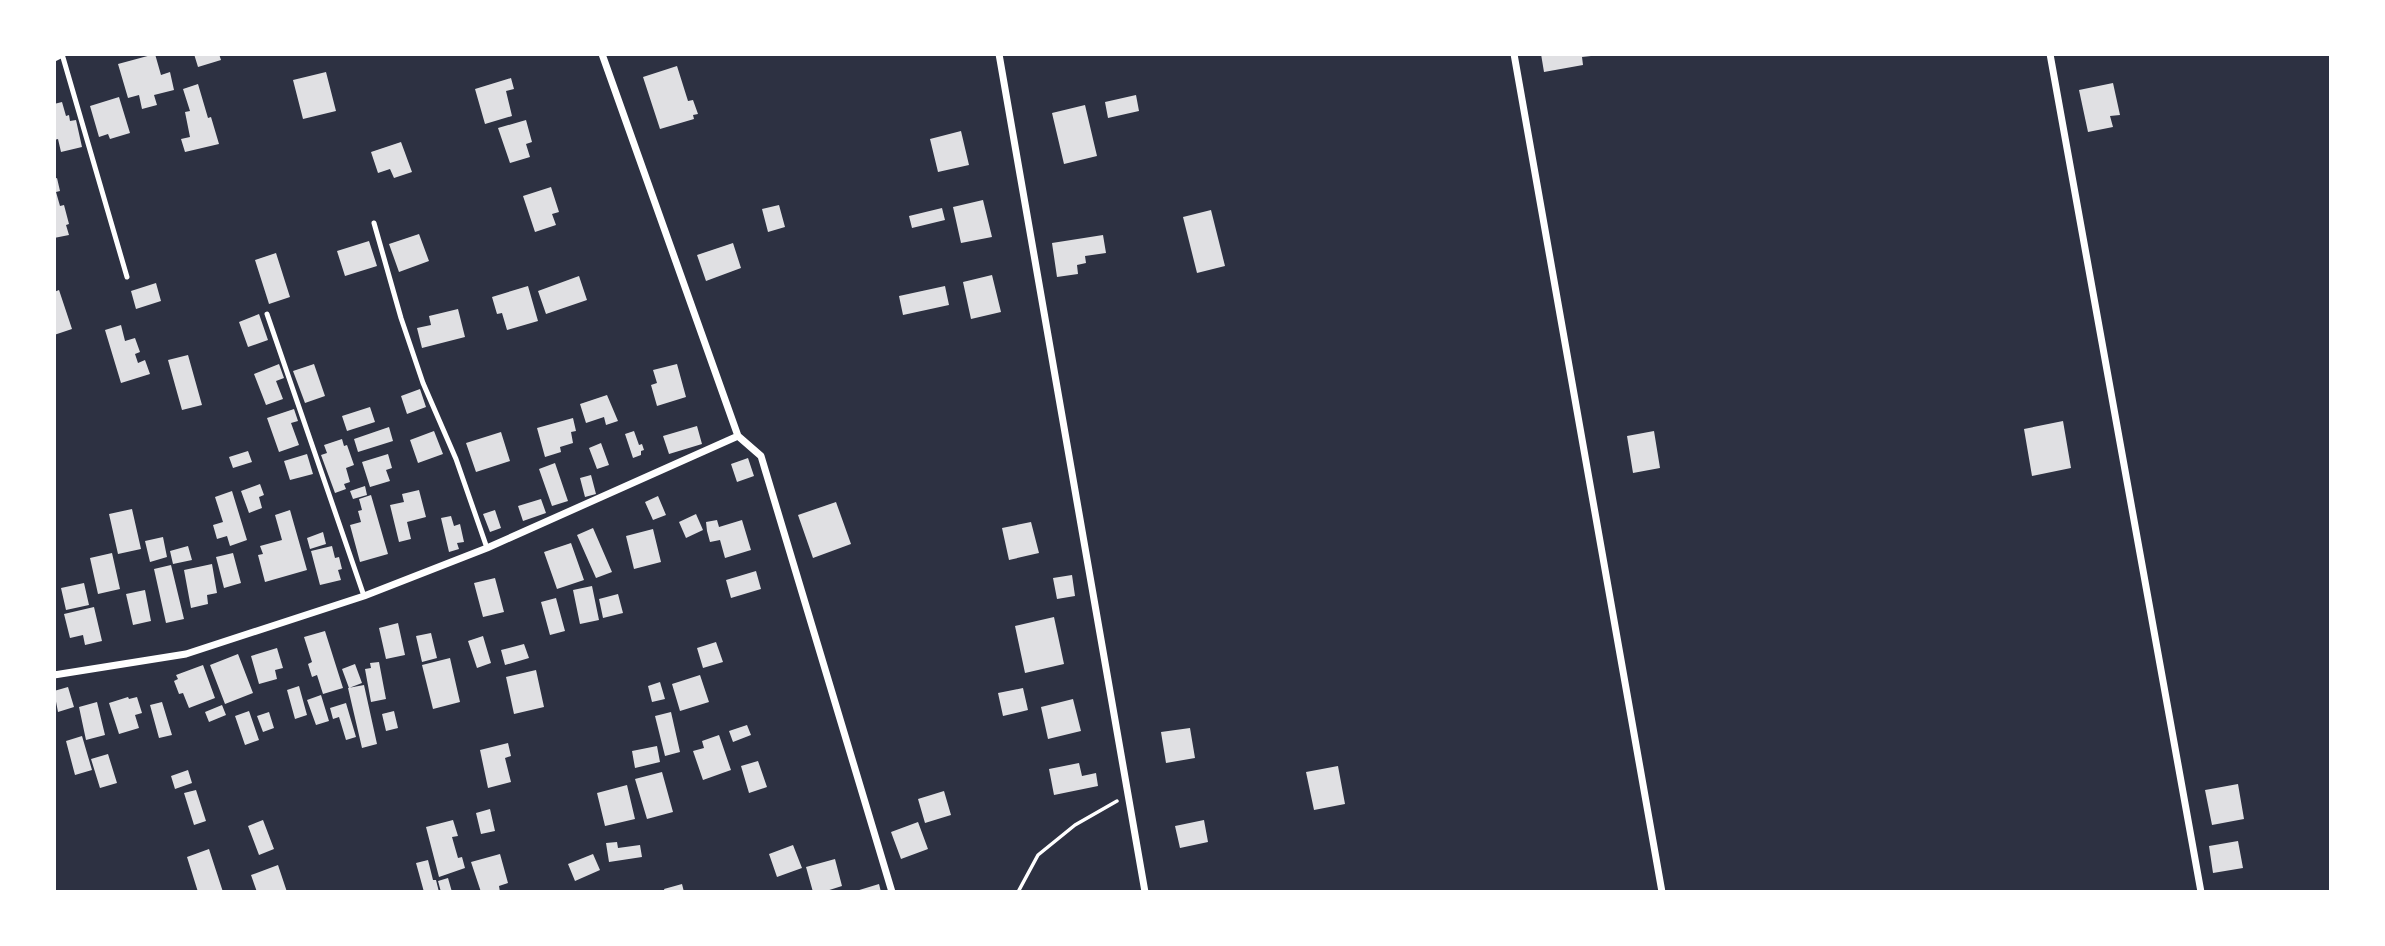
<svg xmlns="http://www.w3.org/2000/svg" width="2385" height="946" font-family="Overpass,sans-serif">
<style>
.building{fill:#e0e0e3}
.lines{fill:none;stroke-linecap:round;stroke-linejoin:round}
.path{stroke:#fff;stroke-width:3.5}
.service{stroke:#fff;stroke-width:5}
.minor{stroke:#fff;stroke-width:7}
</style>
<rect width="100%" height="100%" fill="#2d3142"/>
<path class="building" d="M155,54L161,75L170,72L174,90L154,95L157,105L142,109L139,95L128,98L118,64Z
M194,54H219L221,60L198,67Z
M1541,54H1591V56L1582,57L1583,65L1544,72Z
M677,66L688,101L693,100L698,114L693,115L694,119L660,129L643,77Z
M326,72L336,111L303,119L293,80Z
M511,78L514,89L506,91L512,116L485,124L475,89Z
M2113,83L2120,115L2110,116L2113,127L2088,132L2079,90Z
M198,84L208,118L211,117L219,144L185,152L181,139L190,137L185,112L190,111L183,89Z
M1136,95L1139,111L1108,118L1105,102Z
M119,97L130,133L110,139L108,134L99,137L90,106Z
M62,102L66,116L69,115L70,121L76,120L82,147L61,152L58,139L54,140V104Z
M1085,105L1097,156L1064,164L1052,113Z
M526,120L532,142L526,144L530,157L510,163L498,128Z
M961,131L969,165L938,172L930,139Z
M401,142L412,172L394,178L390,169L378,173L371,152Z
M57,178L60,191L56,192L60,206L64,205L69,224L66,225L69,235L54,238V179Z
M551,187L559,212L552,214L556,225L535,232L523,196Z
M983,200L992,237L961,243L953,207Z
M779,205L785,227L768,232L762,209Z
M942,208L945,220L912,228L909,216Z
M1211,210L1225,266L1197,273L1183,217Z
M419,234L429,261L399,272L389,244Z
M1103,235L1106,253L1085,256L1086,263L1077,265L1078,274L1057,277L1052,243Z
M369,241L377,266L345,276L337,251Z
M733,243L741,268L706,281L697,255Z
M276,253L290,297L269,304L255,260Z
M992,275L1001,312L971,319L963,282Z
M579,276L587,300L546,314L538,291Z
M156,283L161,301L136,309L131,291Z
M528,286L538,321L507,330L502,313L497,314L492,297Z
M945,286L949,305L903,315L899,296Z
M59,290L72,329L54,335V292Z
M458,309L465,337L422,348L417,328L431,325L429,316Z
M259,314L268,340L248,347L239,322Z
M121,325L125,341L135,338L140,352L135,354L138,363L145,360L150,374L121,383L105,330Z
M188,355L202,405L182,410L168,360Z
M279,364L284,378L276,381L283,399L266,405L254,374Z
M314,364L325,396L305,403L293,371Z
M677,364L686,397L657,406L651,385L657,383L653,370Z
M420,389L426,407L407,414L401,396Z
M607,395L618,421L606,425L604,417L586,423L580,404Z
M370,407L375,422L347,431L342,416Z
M294,409L298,421L291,423L299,445L279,452L267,418Z
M573,418L576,431L571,432L573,443L560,447L561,452L545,457L537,428Z
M2063,421L2071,468L2032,476L2024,429Z
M697,426L702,444L669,454L663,436Z
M389,427L393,441L358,452L354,439Z
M434,431L443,454L418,463L410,440Z
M634,431L639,445L642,444L644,450L641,451V455L633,458L625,434Z
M1654,431L1660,468L1633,473L1627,436Z
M501,432L510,461L476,472L466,443Z
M342,439L344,446L347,445L354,465L346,468L350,482L344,484L346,489L335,493L321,455L327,453L324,445Z
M601,443L609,465L597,469L589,448Z
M248,451L252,462L233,468L229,457Z
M307,454L313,474L290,480L284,461Z
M388,454L392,468L386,470L390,481L370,487L362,462Z
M748,458L754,476L737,482L731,464Z
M555,463L568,501L552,506L539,469Z
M591,475L596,494L585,497L580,478Z
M260,484L264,495L259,497L262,508L249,513L241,491Z
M365,486L367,495L353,499L350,491Z
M419,490L426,517L407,522L411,539L399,542L390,505L404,502L402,494Z
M232,491L247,540L230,546L227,536L217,539L213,525L223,522L215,497Z
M371,495L388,554L360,562L350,525L361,522L358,511L362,510L359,499Z
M658,496L666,515L653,520L645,502Z
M541,499L546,513L523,521L518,506Z
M836,502L851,544L813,558L798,515Z
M132,509L141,549L118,554L109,514Z
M290,510L307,570L265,582L258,555L263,554L260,546L282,540L275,515Z
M495,510L501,528L490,532L483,514Z
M696,514L703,530L686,538L679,522Z
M451,516L454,526L460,524L464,542L457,543L459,549L449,552L441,518Z
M717,520L719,527L742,520L751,550L725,558L720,540L710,542L707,531L706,522Z
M1031,522L1039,553L1009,560L1002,528Z
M593,528L612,572L596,578L577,535Z
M653,529L661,562L634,569L626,536Z
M323,532L326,544L310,549L307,538Z
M163,537L167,557L150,562L145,541Z
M571,543L584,580L557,589L544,552Z
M188,546L192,560L173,564L170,551Z
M332,546L335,558L339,557L342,569L338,570L341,580L320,585L311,551Z
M112,553L120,589L98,594L90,558Z
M233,553L241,583L224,588L216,557Z
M212,564L217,593L207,595L208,604L191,608L184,570Z
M171,565L184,619L166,623L154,569Z
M756,571L761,589L731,598L726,580Z
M1072,575L1075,596L1057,599L1053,578Z
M495,578L504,612L483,617L474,583Z
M84,583L89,605L66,610L61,588Z
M592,586L599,620L580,624L573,590Z
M145,590L151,621L133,625L126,594Z
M618,594L623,613L603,618L599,599Z
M556,598L565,631L550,635L541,602Z
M94,607L102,641L85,645L83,635L70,638L64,614Z
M1054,617L1064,664L1025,673L1015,626Z
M398,623L405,655L386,659L379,628Z
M325,631L343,688L323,694L317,675L312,677L308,664L312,662L304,637Z
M431,633L437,658L422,662L416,636Z
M483,636L491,663L477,668L468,641Z
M716,642L723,662L703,668L697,648Z
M524,644L529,658L505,665L501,650Z
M277,648L283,668L275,670L277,679L259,684L251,656Z
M238,654L253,693L225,704L210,665Z
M450,658L460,702L433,709L422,665Z
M379,662L386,699L371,702L365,669L371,668L370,663Z
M355,664L362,683L349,688L342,669Z
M203,665L215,698L189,708L183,693L179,694L174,681L178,679L176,675Z
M536,670L544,707L514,714L506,677Z
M700,675L709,702L680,711L672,684Z
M660,682L665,699L652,702L648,686Z
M364,685L377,744L362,748L348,688Z
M299,686L307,715L295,719L287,690Z
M68,687L74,707L58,712L54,691Z
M1023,688L1028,710L1003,716L998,693Z
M321,695L329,721L316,725L307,700Z
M128,697L129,699L137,697L142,713L135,715L139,728L119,734L109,703Z
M1073,699L1081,731L1048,739L1041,707Z
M97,702L105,735L86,740L79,707Z
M162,702L172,735L159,738L150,705Z
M346,703L356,737L346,740L339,717L333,719L330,708Z
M222,705L226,715L209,722L205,712Z
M249,711L259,740L245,745L235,716Z
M394,711L398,728L386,731L382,714Z
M269,712L274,728L263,732L257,716Z
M671,712L680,752L665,756L655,716Z
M747,725L751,735L733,742L729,731Z
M1190,728L1195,758L1166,763L1161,732Z
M719,735L731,770L703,780L693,751L704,748L702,741Z
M82,736L92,770L75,775L66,741Z
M508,743L511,756L505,758L511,782L488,788L480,750Z
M657,746L660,762L635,768L632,751Z
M108,754L117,783L100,788L91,759Z
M758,761L767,787L749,793L741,766Z
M1079,763L1082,776L1096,773L1098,786L1054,795L1049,769Z
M1338,766L1345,804L1314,810L1306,772Z
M188,770L192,783L175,789L171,776Z
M662,772L673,812L647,819L635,779Z
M2238,784L2244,819L2212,825L2205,790Z
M627,785L635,819L605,826L597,793Z
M196,790L206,821L194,825L184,793Z
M944,791L951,815L925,823L918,799Z
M490,809L495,831L481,834L476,813Z
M263,820L274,849L259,855L248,826Z
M453,820L458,836L452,837L458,858L462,857L465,868L439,877L426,827Z
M1204,820L1208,842L1180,848L1175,826Z
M918,822L928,849L901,859L891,832Z
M2238,841L2243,868L2213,873L2209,846Z
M617,842L618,848L640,845L642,857L609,862L606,843Z
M793,845L802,868L777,877L769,854Z
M209,849L223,892H198L187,857Z
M500,854L508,883L499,886L500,892H481L471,862Z
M593,854L600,870L575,881L568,864Z
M835,859L842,886L823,892H813L806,867Z
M428,860L433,880H436L439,892H424L416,863Z
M278,865L287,892H257L251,875Z
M448,878L452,892H441L438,881Z
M682,884L684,892H665L664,889Z
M879,884L881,892H856V891Z"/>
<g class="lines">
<path class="path" d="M1018,892L1038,855L1075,825L1117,801"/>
<path class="service" d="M62,54L127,277
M374,223L401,318L423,383L456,459L487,548
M267,314L364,596"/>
<path class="minor" d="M602,54L738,436L761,456L892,892
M999,54L1145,892
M1514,54L1662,892
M2050,54L2201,892
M54,58L62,54
M54,675L186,654L364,596L487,548L738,436"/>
</g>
<rect width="2385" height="946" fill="none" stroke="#ffffff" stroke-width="112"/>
</svg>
